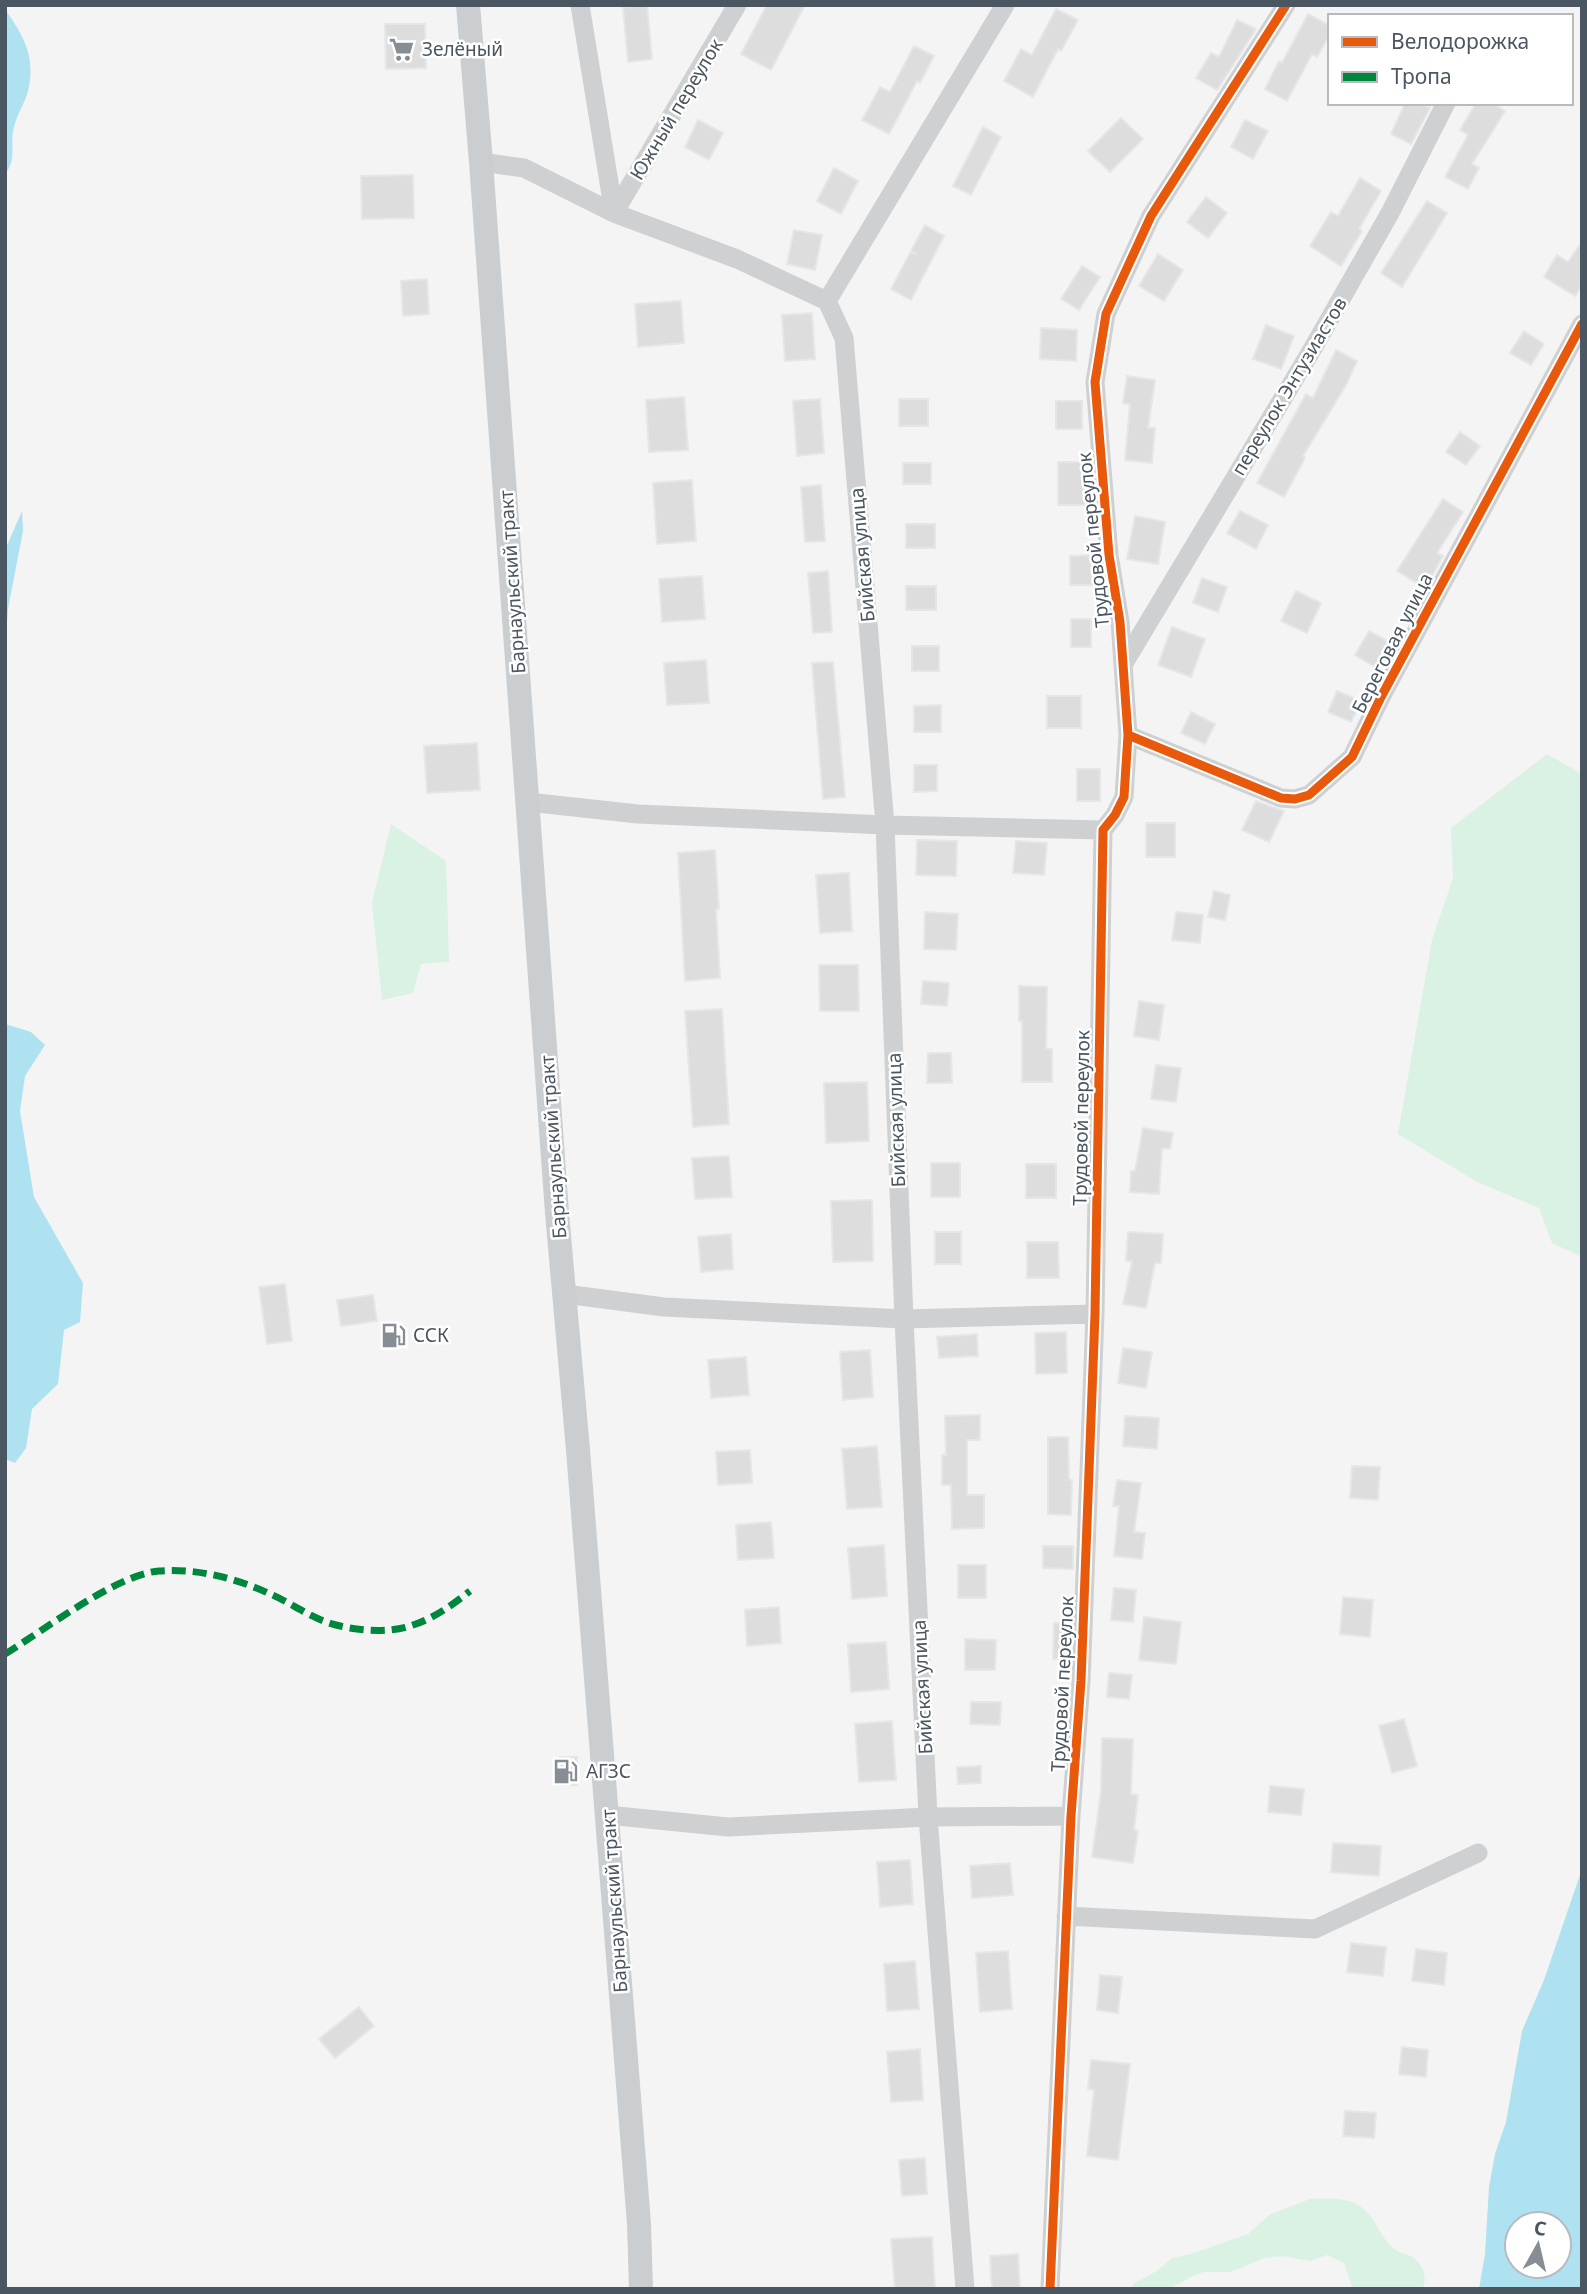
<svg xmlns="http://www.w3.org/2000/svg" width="1587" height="2294" font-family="'Noto Sans',sans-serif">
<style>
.green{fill:#d9f2e3}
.water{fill:#aee2f0;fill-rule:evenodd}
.building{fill:#ddddde;stroke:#e5e6e7;stroke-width:2}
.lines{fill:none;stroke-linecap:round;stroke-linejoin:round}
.minor{stroke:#ced0d2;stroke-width:19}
.major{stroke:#caced1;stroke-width:24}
.quiet{stroke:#00873e;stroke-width:7;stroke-dasharray:14 7;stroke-linecap:butt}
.cycleway-casing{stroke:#fff;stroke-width:13}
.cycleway{stroke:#e8590c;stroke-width:9}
.labels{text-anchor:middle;stroke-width:5;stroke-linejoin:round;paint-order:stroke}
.poi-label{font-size:19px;fill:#4a5661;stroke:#fff;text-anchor:start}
.street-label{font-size:19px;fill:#4a5661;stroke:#fff}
</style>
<rect width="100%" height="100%" fill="#f4f4f4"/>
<path class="green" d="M1547,754L1582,774V1257L1552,1243L1539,1208L1479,1183L1398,1134L1432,940L1453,878L1451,828Z
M391,824L446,861L449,962L421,964L413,993L382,1000L372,903Z
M1310,2199C1326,2199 1345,2197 1358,2205C1374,2214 1379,2235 1392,2247C1400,2255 1412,2253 1419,2263C1425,2271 1426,2279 1423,2289H1353L1344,2263L1327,2255L1311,2261L1283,2256L1264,2258L1231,2272H1204L1193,2276L1169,2289H1132L1133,2284L1157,2271L1172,2258L1191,2254L1248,2234L1269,2215Z"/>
<path class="water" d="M5,9C24,37 36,56 28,91C25,103 17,114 14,127C9,145 18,157 5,174Z
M22,511L23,531L8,609L5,646V550Z
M5,1024L31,1032L45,1045L25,1076L20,1111L34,1197L83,1283L80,1322L64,1330L58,1384L32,1409L26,1448L15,1463L5,1459Z
M1582,1869V2289H1479L1485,2254L1489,2187L1495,2154L1506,2122L1522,2031L1544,1980ZM1559,2224V2266H1517V2224Z"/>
<path class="building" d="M647,5L652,59L628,62L623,7Z
M767,5H805L771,70L741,54Z
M1056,9L1078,20L1061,51L1058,49L1033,97L1004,81L1021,49L1032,55Z
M1308,14L1330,26V34L1317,57L1312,54L1287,101L1265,89L1279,61L1282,63Z
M1237,20L1256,29L1217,90L1196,78L1211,53L1219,57Z
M385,24H425L426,68L386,69Z
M914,46L934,56L920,83L917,81L889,134L862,120L880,87L890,92Z
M1405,103H1419L1430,108L1411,144L1391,134Z
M1476,103H1492L1505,111L1472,164L1479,168L1468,189L1445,177L1468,135L1460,130Z
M1121,118L1143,139L1110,172L1088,151Z
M698,120L723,133L709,160L685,147Z
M1245,120L1268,131L1253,159L1231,147Z
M983,127L1001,137L971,195L953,186Z
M834,168L858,181L841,214L817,201Z
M413,175L414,218L362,219L361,176Z
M1360,178L1381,191L1359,229L1362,231L1341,266L1310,246L1331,212L1338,216Z
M1206,197L1227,213L1208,238L1187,222Z
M1427,201L1447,213L1402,287L1381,273Z
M925,225L944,236L911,300L891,289L910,253L917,254L911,251Z
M794,230L822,235L815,270L787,264Z
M1582,242V285L1575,296L1544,277L1557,255L1568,262Z
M1158,254L1183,270L1164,301L1139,286Z
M1082,266L1100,277L1079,310L1061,299Z
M427,279L429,314L403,316L401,281Z
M681,301L684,343L638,347L635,304Z
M812,313L815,359L785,361L782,315Z
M1266,325L1294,336L1281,369L1253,359Z
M1041,328L1077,330L1076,361L1040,359Z
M1524,331L1544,344L1531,365L1510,353Z
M1336,350L1357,361L1346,385L1303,456L1305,458L1284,497L1257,483L1306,394L1313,398Z
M1127,376L1155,380L1148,428H1155L1152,463L1125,460L1130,404L1123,403Z
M684,397L688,450L649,452L646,400Z
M820,399L824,453L797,456L793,401Z
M899,399H928V426H899Z
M1056,401H1082V429H1056Z
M1460,432L1480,446L1466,465L1446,452Z
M1058,462H1089V505H1058Z
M903,463H931V484H903Z
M692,480L696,541L657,544L653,483Z
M821,485L825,541L805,542L801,487Z
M1443,499L1463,512L1437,553L1443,556L1425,588L1397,571Z
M1240,511L1268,525L1256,549L1227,533Z
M1135,516L1165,522L1158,564L1127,559Z
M906,524H935V548H906Z
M1092,555V585H1070V556Z
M828,571L832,632L813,633L808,573Z
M702,576L705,619L662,622L659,579Z
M1202,578L1227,587L1218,612L1193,603Z
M906,586H936V610H906Z
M1296,591L1321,603L1307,633L1281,621Z
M1071,619H1091V647H1071Z
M1172,627L1205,639L1191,677L1158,665Z
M1369,631L1393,644L1379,669L1355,655Z
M912,646H939V671H912Z
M706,660L709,703L667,705L664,663Z
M833,662L845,797L823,799L812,663Z
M1337,691L1361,701L1351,722L1328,712Z
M1047,696H1081V728H1047Z
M941,705V732H914V706Z
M1191,712L1215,724L1205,744L1181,733Z
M477,743L480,790L427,793L424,746Z
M914,765H937V791L914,792Z
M1077,769H1100V801H1077Z
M1256,801L1284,811L1269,842L1242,830Z
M1146,823H1175V857H1146Z
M917,840L957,841L956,876L916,875Z
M1016,841L1047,843L1044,875L1013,873Z
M715,850L719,909L716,910L720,978L685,981L678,853Z
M849,873L852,931L820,933L816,875Z
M1214,891L1230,895L1225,920L1208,917Z
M925,912L958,914L956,950L924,949Z
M1176,912L1203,915L1200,943L1172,940Z
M819,965H858L859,1011H820Z
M923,981L949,983L947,1006L921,1004Z
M1019,986L1047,987L1046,1049H1052V1082H1022V1021H1019Z
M1139,1001L1164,1005L1159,1040L1134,1036Z
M722,1009L729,1124L693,1127L685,1011Z
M928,1053H951L952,1083H927Z
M1156,1065L1181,1068L1176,1102L1151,1099Z
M867,1082L869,1141L826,1143L824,1083Z
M1143,1128L1173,1133L1170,1149L1162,1148L1159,1194L1130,1192L1131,1171H1135Z
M729,1156L732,1197L695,1199L692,1158Z
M931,1163H960V1197H931Z
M1026,1164H1056V1198H1026Z
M872,1200L873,1261L833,1262L831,1201Z
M935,1232H961V1264H935Z
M1128,1232L1163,1234L1161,1263H1155L1146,1308L1123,1304L1132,1261H1126Z
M731,1234L733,1269L701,1272L698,1237Z
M1027,1242H1058L1059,1278H1027Z
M285,1284L292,1341L267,1344L259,1287Z
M373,1295L377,1321L341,1326L337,1300Z
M1066,1332L1067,1373L1036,1374L1035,1333Z
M977,1334L978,1356L939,1358L937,1337Z
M1123,1348L1152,1352L1146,1388L1118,1383Z
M870,1350L873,1397L843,1400L840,1352Z
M746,1357L749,1395L711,1398L708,1360Z
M980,1415V1440H967V1495H984V1528L952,1529L951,1485H942V1455H946L945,1416Z
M1125,1416L1159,1418L1157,1449L1123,1446Z
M1048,1437H1068L1069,1480H1072L1071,1515L1048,1514Z
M877,1446L882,1507L847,1509L842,1449Z
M750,1450L752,1483L718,1485L716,1452Z
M1352,1466L1380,1467L1378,1500L1350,1498Z
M1117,1480L1141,1483L1134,1532L1145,1533L1142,1559L1114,1556L1119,1506H1113Z
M771,1522L774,1558L738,1560L736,1525Z
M884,1545L887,1596L852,1599L848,1548Z
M1043,1546H1073V1569L1043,1568Z
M958,1565H986V1598H958Z
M1114,1588L1136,1590L1133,1622L1111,1620Z
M1343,1597L1373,1600L1370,1637L1340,1634Z
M779,1607L781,1643L747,1646L745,1610Z
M1144,1617L1181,1622L1176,1664L1139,1660Z
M1054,1623H1071L1070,1659H1053Z
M965,1639L996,1640L995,1670H965Z
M886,1642L889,1689L851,1692L848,1644Z
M1109,1673L1132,1675L1129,1699L1107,1697Z
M971,1702H1001L1000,1725L970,1724Z
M1404,1719L1417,1766L1392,1773L1379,1726Z
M892,1721L896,1780L859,1782L855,1724Z
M1102,1738L1133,1739L1131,1794L1138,1795L1134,1830L1138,1831L1133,1863L1092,1857L1101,1791Z
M560,1757H577V1785H560Z
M981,1766V1783L958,1784L957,1767Z
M1270,1786L1304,1789L1301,1815L1268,1812Z
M1333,1843L1381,1846L1379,1876L1331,1872Z
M910,1860L913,1904L880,1907L877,1862Z
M1010,1863L1013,1895L972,1898L970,1866Z
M1351,1943L1386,1947L1383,1976L1347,1972Z
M1416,1949L1447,1953L1444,1985L1412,1981Z
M1008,1951L1012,2009L980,2012L976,1953Z
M915,1961L919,2009L887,2011L884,1964Z
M1100,1975L1122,1977L1118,2013L1097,2010Z
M359,2007L374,2026L335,2058L319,2039Z
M1402,2047L1428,2050L1426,2077L1399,2074Z
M920,2049L923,2100L891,2102L887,2052Z
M1091,2060L1130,2064L1118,2160L1087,2156L1094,2090L1088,2089Z
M1345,2111L1376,2113L1374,2138L1343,2136Z
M925,2158L927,2194L902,2196L899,2160Z
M932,2237L935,2289H895L891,2239Z
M1018,2254L1020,2289H992L990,2256Z"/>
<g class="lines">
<path class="minor" d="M580,5L614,213
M481,162L524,168L614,213L737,259L827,301
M614,213L737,5
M1124,663L1313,348L1390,213L1446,103
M1128,735L1281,798L1295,799L1309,795L1352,757L1381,697L1582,324
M528,802L638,814L885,825L1103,830
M565,1294L664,1307L904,1319L1095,1314
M607,1815L728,1827L928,1817L1071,1816
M1066,1916L1315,1929L1478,1853
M965,2289L928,1817L904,1319L885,825L844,338L827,301L1005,5
M1050,2289L1071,1816L1081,1681L1095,1314L1103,830L1115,815L1124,797L1128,735L1120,622L1109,555L1095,382L1106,314L1151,216L1286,5"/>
<path class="major" d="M468,5L481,162L557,1213L578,1450L639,2224L641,2289"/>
<path class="quiet" d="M5,1654C43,1631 117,1574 159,1571C196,1568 235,1578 268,1593C290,1602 312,1619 336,1625C358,1631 388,1633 410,1626C433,1619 451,1606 470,1591"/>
<defs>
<path id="cycleway" d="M1128,735L1281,798L1295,799L1309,795L1352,757L1381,697L1582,324
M1050,2289L1071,1816L1081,1681L1095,1314L1103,830L1115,815L1124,797L1128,735L1120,622L1109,555L1095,382L1106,314L1151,216L1286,5"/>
</defs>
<use href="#cycleway" class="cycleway-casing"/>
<use href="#cycleway" class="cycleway"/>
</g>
<defs>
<symbol id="supermarket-bare" viewBox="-9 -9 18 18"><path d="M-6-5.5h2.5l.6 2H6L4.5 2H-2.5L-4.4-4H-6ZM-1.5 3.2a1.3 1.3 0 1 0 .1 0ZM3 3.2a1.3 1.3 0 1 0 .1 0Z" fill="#868d94" stroke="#fff" stroke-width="2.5" paint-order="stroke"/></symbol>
<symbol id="fuel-bare" viewBox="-9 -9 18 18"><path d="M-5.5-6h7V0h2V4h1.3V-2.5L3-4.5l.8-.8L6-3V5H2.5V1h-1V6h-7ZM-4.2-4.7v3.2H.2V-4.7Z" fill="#868d94" stroke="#fff" stroke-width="2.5" paint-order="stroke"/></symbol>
</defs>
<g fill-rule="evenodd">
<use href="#supermarket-bare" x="384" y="32" width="35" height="35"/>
<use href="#fuel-bare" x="376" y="1318" width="35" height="35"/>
<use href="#fuel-bare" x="548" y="1754" width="35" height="35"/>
</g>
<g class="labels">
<g class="poi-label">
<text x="422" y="56">Зелёный</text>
<text x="413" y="1342">ССК</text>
<text x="586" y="1778">АГЗС</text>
</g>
<g class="street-label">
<text transform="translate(676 109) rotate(-59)" y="7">Южный переулок</text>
<text transform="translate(1289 386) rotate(-59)" y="7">переулок Энтузиастов</text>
<text transform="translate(1093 540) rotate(-96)" y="7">Трудовой переулок</text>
<text transform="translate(862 555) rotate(-95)" y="7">Бийская улица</text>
<text transform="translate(512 582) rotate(-94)" y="7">Барнаульский тракт</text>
<text transform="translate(1392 643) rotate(-63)" y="7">Береговая улица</text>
<text transform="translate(1081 1118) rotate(-89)" y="7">Трудовой переулок</text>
<text transform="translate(896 1120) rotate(-92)" y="7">Бийская улица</text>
<text transform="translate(553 1147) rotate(-94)" y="7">Барнаульский тракт</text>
<text transform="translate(1062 1684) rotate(-87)" y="7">Трудовой переулок</text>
<text transform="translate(922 1687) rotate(-93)" y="7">Бийская улица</text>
<text transform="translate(614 1901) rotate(-94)" y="7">Барнаульский тракт</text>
</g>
</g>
<rect width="1587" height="2294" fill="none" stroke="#4a5661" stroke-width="14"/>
<rect x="1328" y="14" width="245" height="91" fill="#ffffff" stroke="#b7bbc0" stroke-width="2"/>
<rect x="1342" y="37" width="35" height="10" fill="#e8590c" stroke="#b7bbc0" stroke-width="2"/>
<text x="1391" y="49" font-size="21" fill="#4a5661">Велодорожка</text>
<rect x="1342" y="72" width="35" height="10" fill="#00873e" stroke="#b7bbc0" stroke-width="2"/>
<text x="1391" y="84" font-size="21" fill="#4a5661">Тропа</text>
<g transform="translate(1538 2245) rotate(8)"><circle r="33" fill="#ffffff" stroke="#b7bbc0" stroke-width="2"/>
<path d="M0-5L12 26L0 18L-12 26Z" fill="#868d94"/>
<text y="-10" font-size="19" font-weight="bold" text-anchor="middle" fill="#4a5661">С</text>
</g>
</svg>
